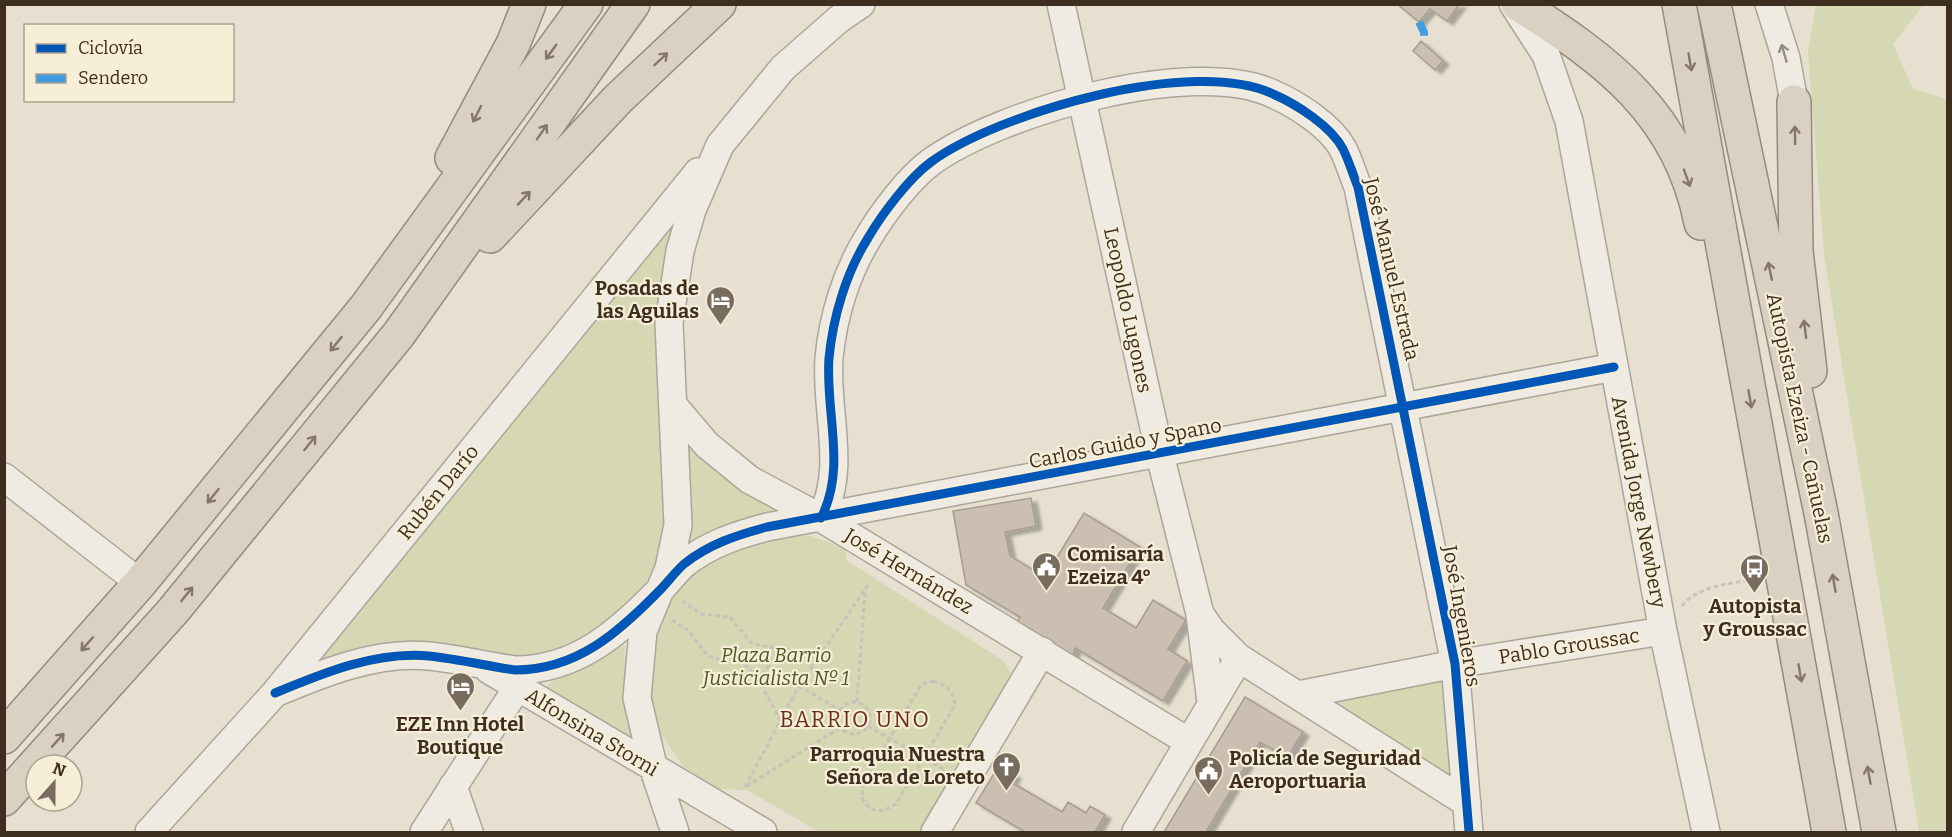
<svg xmlns="http://www.w3.org/2000/svg" width="1952" height="837" font-family="Bitter,serif">
<style>
.green{fill:#d6d7b3}
.building{fill:#cbbfb2;stroke:#a89c90;stroke-width:1.5;filter:url(#shadow)}
.lines{fill:none;stroke-linecap:round;stroke-linejoin:round}
.minor-casing{stroke:#ada599;stroke-width:30}
.highway-casing{stroke:#928b80;stroke-width:36}
.path{stroke:#c8c2b9;stroke-width:3;stroke-dasharray:4.5 3;stroke-linecap:butt}
.minor{stroke:#efebe3;stroke-width:27}
.highway{stroke:#dad1c2;stroke-width:33}
.quiet{stroke:#3f9de0;stroke-width:8;stroke-dasharray:15 8;stroke-linecap:butt}
.cycleway-casing{stroke:#f7eed8;stroke-width:13}
.cycleway{stroke:#0057b8;stroke-width:9}
.oneway{stroke:#847769}
.oneway2{stroke:#968c82}
.labels{text-anchor:middle;stroke-width:4.5;stroke-linejoin:round;paint-order:stroke}
.street-label{font-size:20px;fill:#3d2e20;stroke:#f7eed8}
.poi-label{font-size:20px;font-weight:bold;fill:#3d2e20;stroke:#f7eed8;text-anchor:end}
.park-label{font-size:20px;font-style:italic;fill:#4d5a26;stroke:#f7eed8}
.quarter-label{font-size:22px;letter-spacing:1.5px;fill:#6b2e1e;stroke:#f7eed8}
</style>
<defs>
<filter id="shadow"><feDropShadow dx="6" dy="4" stdDeviation="1.5" flood-color="#0004"/></filter>
</defs>
<rect width="100%" height="100%" fill="#e7e0d1"/>
<path class="green" d="M1816,5H1923L1893,44L1913,89L1947,99V832H1919L1824,255L1808,50Z
M677,214L668,501L662,551L643,589L620,615L563,654L308,669Z
M684,431L723,471L775,511L682,548Z
M774,533L811,536L846,548V560L1004,661L1012,675L920,832H819L747,790L715,789L683,766L659,731L647,694L645,661L664,600L717,551Z
M619,642L625,646L624,703L636,732L633,742L545,690L555,676Z
M1448,677L1457,786L1335,702Z"/>
<path class="building" d="M1397,4H1460L1447,21L1430,9L1419,22Z
M1421,41L1443,61L1435,70L1413,51Z
M1031,498L1036,526L1005,532L1010,556L1045,577L1084,513L1140,547L1103,608L1136,628L1153,600L1186,620L1168,649L1187,661L1163,701L1075,648L1073,656L1016,623L1020,617L966,585L953,511Z
M1245,697L1303,732L1287,758L1260,742L1206,832H1164Z
M1004,768L1015,775L1011,782L1062,812L1068,802L1086,813L1090,806L1105,815L1095,832H1025L976,803L995,772L1000,775Z"/>
<g class="lines">
<defs>
<path id="minor" d="M1061,4L1160,455L1200,614L1211,630L1239,658L1467,803
M1513,4L1546,55L1569,121L1663,631L1706,832
M1769,4L1786,58L1794,102
M673,405L707,445L750,480L821,518L1189,742
M4,477L140,583
M821,518C847,468 825,412 829,358C833,317 846,273 868,238C882,214 909,178 931,162C1000,112 1194,56 1273,94C1296,104 1331,126 1343,149C1349,161 1353,175 1358,187L1455,664L1469,832
M1200,615L1211,702
M489,670L763,832
M275,693C323,673 376,651 429,656C458,659 487,666 515,670C577,670 619,632 659,591C668,582 675,572 684,564C709,544 737,535 767,527L1614,367
M1298,695L1455,664L1663,631
M453,786L469,832
M149,832L275,693L698,172
M424,832L526,674
M675,832L654,770L637,698L643,631L669,568L678,525L669,323L680,251L692,210L720,145L783,68L839,19L861,4
M935,832L1042,651
M1136,832L1239,658"/>
<path id="highway" d="M1518,4C1606,59 1680,114 1701,223
M1679,4L1829,832
M1714,4L1821,513L1879,832
M1794,102L1796,251L1810,371
M452,158L513,44L529,4
M490,236L618,99L719,4
M4,737L140,583L366,307L586,4
M4,799L173,611L399,334L633,4"/>
</defs>
<use href="#minor" class="minor-casing"/>
<use href="#highway" class="highway-casing"/>
<path class="path" d="M682,601L701,614L730,617L751,643L779,649
M1682,606C1697,586 1729,584 1752,580L1755,594
M672,620L688,630L708,656C735,667 735,647 759,681
M933,681C947,685 953,690 955,705L896,804L883,811L870,809L862,798L863,784L921,685Z
M799,686L840,710
M838 718a16 16 0 1 1 32 0a16 16 0 1 1-32 0Z
M857,702L865,593
M781,721L759,681L779,649L820,654
M868,726L947,771
M747,786L841,727
M745,787L799,686L870,582"/>
<use href="#minor" class="minor"/>
<use href="#highway" class="highway"/>
<path class="quiet" d="M1419,22L1424,32V44"/>
<defs>
<path id="cycleway" d="M821,518C847,468 825,412 829,358C833,317 846,273 868,238C882,214 909,178 931,162C1000,112 1194,56 1273,94C1296,104 1331,126 1343,149C1349,161 1353,175 1358,187L1455,664L1469,832
M275,693C323,673 376,651 429,656C458,659 487,666 515,670C577,670 619,632 659,591C668,582 675,572 684,564C709,544 737,535 767,527L1614,367"/>
</defs>
<use href="#cycleway" class="cycleway-casing"/>
<use href="#cycleway" class="cycleway"/>
</g>
<defs><path id="oneway-shaft" d="M-6 0H5M1.5-3L5.5 0L1.5 3" fill="none" stroke-width="1.6" stroke-linecap="round" stroke-linejoin="round" transform="scale(1.5)"/></defs>
<g class="oneway">
<use href="#oneway-shaft" transform="translate(551 52) rotate(126)"/>
<use href="#oneway-shaft" transform="translate(661 59) rotate(-43)"/>
<use href="#oneway-shaft" transform="translate(1690 62) rotate(80)"/>
<use href="#oneway-shaft" transform="translate(477 114) rotate(117)"/>
<use href="#oneway-shaft" transform="translate(542 132) rotate(-55)"/>
<use href="#oneway-shaft" transform="translate(1795 135) rotate(-91)"/>
<use href="#oneway-shaft" transform="translate(1687 178) rotate(70)"/>
<use href="#oneway-shaft" transform="translate(524 198) rotate(-47)"/>
<use href="#oneway-shaft" transform="translate(1770 271) rotate(-102)"/>
<use href="#oneway-shaft" transform="translate(1805 329) rotate(-97)"/>
<use href="#oneway-shaft" transform="translate(336 344) rotate(129)"/>
<use href="#oneway-shaft" transform="translate(1750 399) rotate(80)"/>
<use href="#oneway-shaft" transform="translate(310 443) rotate(-51)"/>
<use href="#oneway-shaft" transform="translate(213 496) rotate(129)"/>
<use href="#oneway-shaft" transform="translate(1834 583) rotate(-100)"/>
<use href="#oneway-shaft" transform="translate(187 594) rotate(-51)"/>
<use href="#oneway-shaft" transform="translate(87 644) rotate(131)"/>
<use href="#oneway-shaft" transform="translate(1800 673) rotate(80)"/>
<use href="#oneway-shaft" transform="translate(58 740) rotate(-48)"/>
<use href="#oneway-shaft" transform="translate(1869 775) rotate(-100)"/>
</g>
<use class="oneway2" href="#oneway-shaft" transform="translate(1784 53) rotate(-106)"/>
<defs>
<symbol id="hotel-pin" viewBox="-11 -11 22 30"><path d="M0 17L-7.5 6A9.5 9.5 0 1 1 7.5 6Z" fill="#786c5e" stroke="#f7eed8"/><path d="M-6-4.5h1.5V1H6V5H4.5V3h-9V5H-6ZM-4 0a1.8 1.8 0 1 1 3.6 0ZM.5 0V-2.5h3Q6-2.5 6 0Z" fill="#fff"/></symbol>
<symbol id="civic-pin" viewBox="-11 -11 22 30"><path d="M0 17L-7.5 6A9.5 9.5 0 1 1 7.5 6Z" fill="#786c5e" stroke="#f7eed8"/><path d="M-.6-6.5H3V-4.5H.6V-3L4-1V1h2V6H-6V1h2V-1L-.6-3ZM-1.2 2.5V6h2.4V2.5Z" fill="#fff"/></symbol>
<symbol id="bus-pin" viewBox="-11 -11 22 30"><path d="M0 17L-7.5 6A9.5 9.5 0 1 1 7.5 6Z" fill="#786c5e" stroke="#f7eed8"/><path d="M-5-6H5V4H4V6H2V4H-2V6H-4V4H-5ZM-3.5-4V0h7V-4ZM-3.5 1.2v1.5H-2V1.2ZM2 1.2v1.5H3.5V1.2Z" fill="#fff"/></symbol>
<symbol id="church-pin" viewBox="-11 -11 22 30"><path d="M0 17L-7.5 6A9.5 9.5 0 1 1 7.5 6Z" fill="#786c5e" stroke="#f7eed8"/><path d="M-1.2-6h2.4v3.5h3.3v2.4h-3.3V6h-2.4V-.1h-3.3v-2.4h3.3Z" fill="#fff"/></symbol>
</defs>
<g fill-rule="evenodd">
<use href="#hotel-pin" x="704" y="284" width="33" height="45"/>
<use href="#civic-pin" x="1030" y="550" width="33" height="45"/>
<use href="#bus-pin" x="1738" y="552" width="33" height="45"/>
<use href="#hotel-pin" x="444" y="670" width="33" height="45"/>
<use href="#church-pin" x="990" y="750" width="33" height="45"/>
<use href="#civic-pin" x="1192" y="754" width="33" height="45"/>
</g>
<g class="labels">
<g class="street-label">
<text transform="translate(1392 269) rotate(77)" y="7">José Manuel Estrada</text>
<text transform="translate(1128 310) rotate(78)" y="7">Leopoldo Lugones</text>
<text transform="translate(1800 418) rotate(78)" y="7">Autopista Ezeiza - Cañuelas</text>
<text transform="translate(1125 443) rotate(-11)" y="7">Carlos Guido y Spano</text>
<text transform="translate(438 492) rotate(-51)" y="7">Rubén Darío</text>
<text transform="translate(1639 502) rotate(79)" y="7">Avenida Jorge Newbery</text>
<text transform="translate(909 571) rotate(31)" y="7">José Hernández</text>
<text transform="translate(1462 616) rotate(80)" y="7">José Ingenieros</text>
<text transform="translate(1569 646) rotate(-9)" y="7">Pablo Groussac</text>
<text transform="translate(592 732) rotate(31)" y="7">Alfonsina Storni</text>
</g>
<g class="poi-label">
<text x="699" y="295">Posadas de<tspan x="699" dy="23">las Aguilas</tspan></text>
<text x="1067" y="561" text-anchor="start">Comisaría<tspan x="1067" dy="23">Ezeiza 4°</tspan></text>
<text x="1755" y="613" text-anchor="middle">Autopista<tspan x="1755" dy="23">y Groussac</tspan></text>
<text x="460" y="731" text-anchor="middle">EZE Inn Hotel<tspan x="460" dy="23">Boutique</tspan></text>
<text x="985" y="761">Parroquia Nuestra<tspan x="985" dy="23">Señora de Loreto</tspan></text>
<text x="1229" y="765" text-anchor="start">Policía de Seguridad<tspan x="1229" dy="23">Aeroportuaria</tspan></text>
</g>
<g class="park-label">
<text x="776" y="662">Plaza Barrio<tspan x="776" dy="23">Justicialista Nº 1</tspan></text>
</g>
<g class="quarter-label">
<text x="855" y="727">BARRIO UNO</text>
</g>
</g>
<rect width="1952" height="837" fill="none" stroke="#3d2e20" stroke-width="12"/>
<rect x="24" y="24" width="210" height="78" fill="#f7eed8" stroke="#ada18e" stroke-width="1.5"/>
<rect x="36" y="44" width="30" height="9" fill="#0057b8" stroke="#ada18e" stroke-width="1.5"/>
<text x="78" y="54" font-size="18" fill="#3d2e20">Ciclovía</text>
<rect x="36" y="74" width="30" height="9" fill="#3f9de0" stroke="#ada18e" stroke-width="1.5"/>
<text x="78" y="84" font-size="18" fill="#3d2e20">Sendero</text>
<g transform="translate(54 783) rotate(21)"><circle r="28" fill="#f7eed8" stroke="#ada18e" stroke-width="1.5"/>
<path d="M0-4.5L10 22L0 15L-10 22Z" fill="#786c5e"/>
<text y="-9" font-size="16" font-weight="bold" text-anchor="middle" fill="#3d2e20">N</text>
</g>
</svg>
